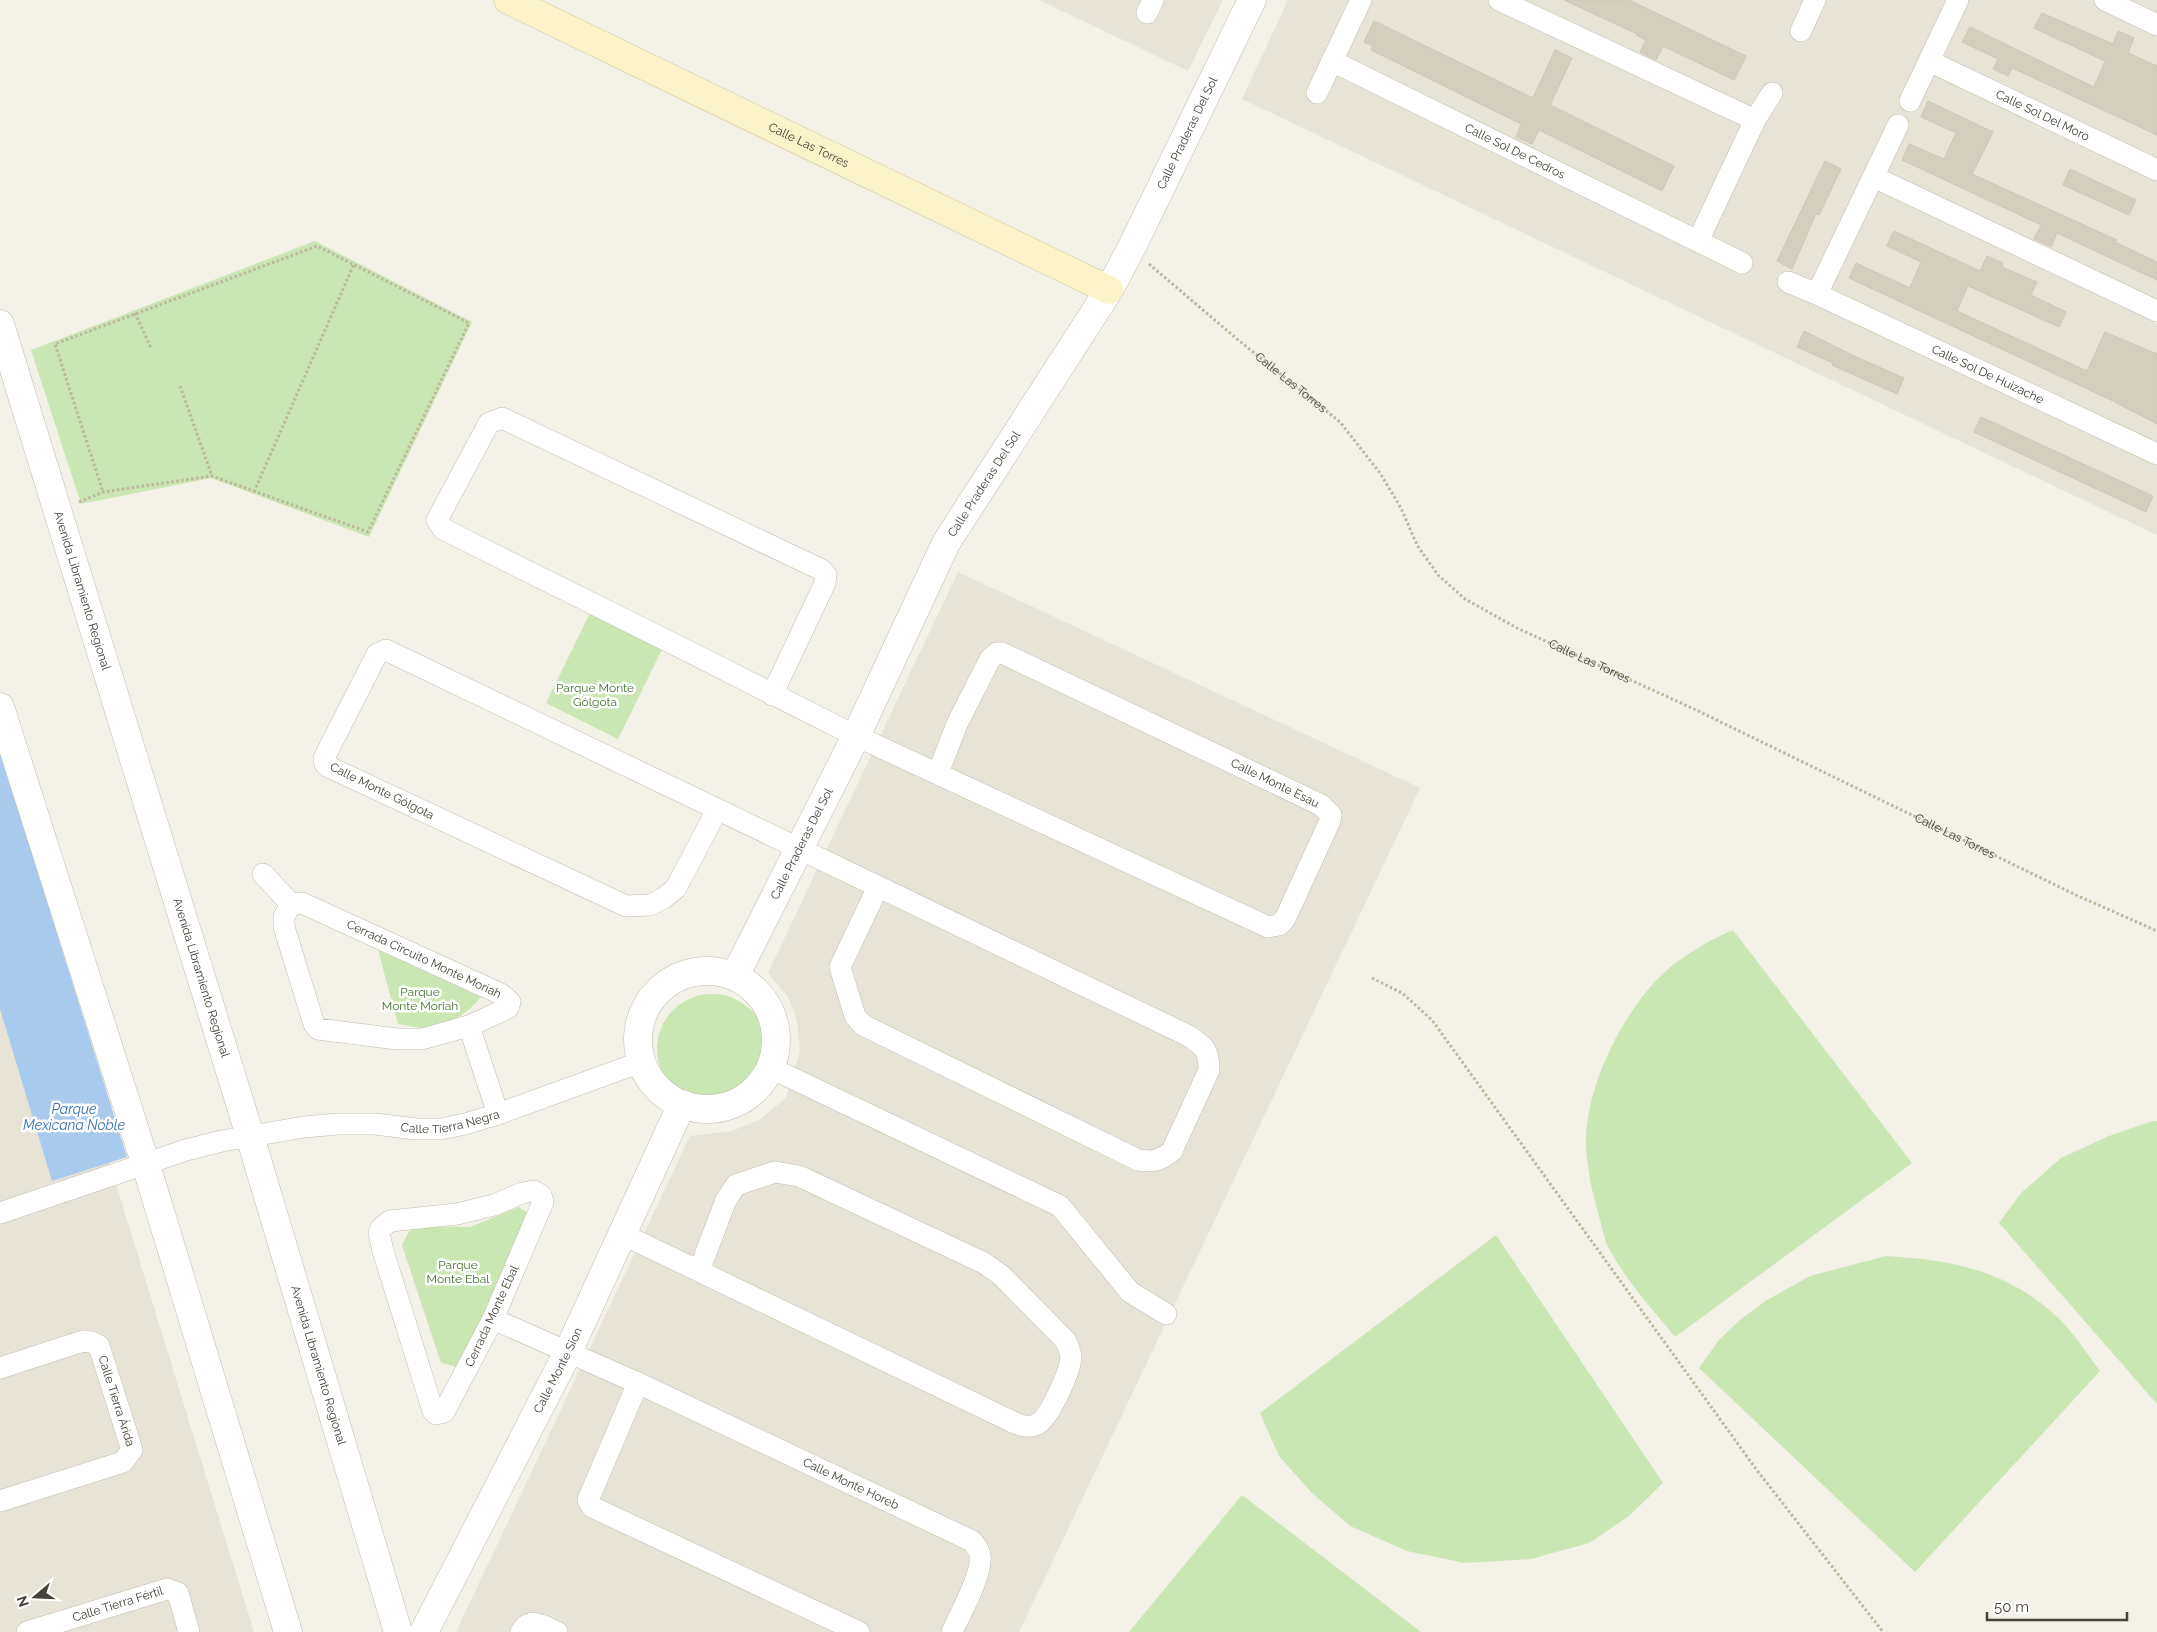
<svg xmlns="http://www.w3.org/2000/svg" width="2157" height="1632" font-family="Raleway,sans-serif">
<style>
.residential{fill:#e7e3d7}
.green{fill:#cae6b3}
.water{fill:#a7caed}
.building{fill:#d4cebe;stroke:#cfc6b2}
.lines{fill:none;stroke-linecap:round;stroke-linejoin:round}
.minor-casing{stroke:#c1bcae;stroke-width:22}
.tertiary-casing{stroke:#c1bcae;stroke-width:29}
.secondary-casing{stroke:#d1c79a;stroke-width:29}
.path{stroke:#bfb69d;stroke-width:3;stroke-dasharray:2.5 2.5;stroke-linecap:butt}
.minor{stroke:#fff;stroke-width:21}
.tertiary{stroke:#fff;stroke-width:28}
.secondary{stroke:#fcf4c9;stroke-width:28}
.labels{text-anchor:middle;stroke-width:5;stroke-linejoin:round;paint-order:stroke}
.street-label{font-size:12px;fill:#464237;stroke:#fff}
.park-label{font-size:12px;fill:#42762d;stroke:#fff}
.water-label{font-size:14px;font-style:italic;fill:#3570ae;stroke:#fff}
</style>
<rect width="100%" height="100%" fill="#f3f1e8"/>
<path class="residential" d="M1039,0H1223L1188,71Z
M1288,0H2157V535L1242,99Z
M958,572L1420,788L1019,1632H456L690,1136L732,1131L759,1120L786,1098L800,1051L797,1020L788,997L768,973Z
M0,808L254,1632H0Z"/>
<path class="green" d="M315,241L472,322L369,537L211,478L81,504L31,350Z
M597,599L669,635L618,739L546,703Z
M1733,930L1912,1163L1675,1337C1651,1307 1622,1277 1606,1242C1603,1233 1601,1222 1598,1213C1592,1191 1587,1168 1586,1146C1584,1086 1627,1001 1674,964C1693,950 1712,939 1733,930Z
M378,950L481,997C468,1013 448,1026 426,1028C418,1028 407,1025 398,1024Z
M657 1049a55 55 0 1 1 110 0a55 55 0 1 1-110 0Z
M2153,1121H2157V1404L1999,1223L2021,1193L2061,1158L2109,1136Z
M519,1207L532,1216L462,1368L441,1363L402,1245L412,1226L470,1227Z
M1496,1235L1663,1483L1629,1516L1589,1543L1531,1559L1465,1563L1407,1551L1350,1526L1311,1492L1279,1456L1260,1413Z
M1886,1256C1951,1260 2003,1269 2054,1314C2072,1330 2085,1351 2100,1371L1915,1572L1699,1368L1719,1340L1741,1319L1767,1300L1810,1276Z
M1242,1495L1421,1632H1129Z"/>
<path class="water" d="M0,752L127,1157L52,1181L0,1009Z"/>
<path class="building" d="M1564,0H1629L1746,56L1734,80L1663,46L1656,60L1640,52L1646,40L1636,35L1637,34Z
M2042,13L2113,44L2118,31L2134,38L2128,53L2157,66V135L2012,68L2008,76L1993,69L1998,59L1962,42L1970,27L2094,87L2105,61L2034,28Z
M1374,21L1533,98L1555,50L1572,58L1550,105L1674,166L1662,191L1539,130L1532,144L1516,137L1521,124L1371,50L1373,46L1364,42Z
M1928,101L1993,132L1972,174L2117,240L2115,242L2157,262V280L2057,233L2051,247L2034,239L2041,225L1902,160L1909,144L1944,159L1956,133L1921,117Z
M1825,161L1841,169L1819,215L1816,214L1792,269L1777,261Z
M2070,169L2136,200L2129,215L2063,185Z
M1894,231L1980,271L1987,256L2003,263L2002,267L2037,282L2031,295L2066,312L2059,327L1968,286L1957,311L2087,371L2105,332L2157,354V424L2113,401L1849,278L1856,263L1910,288L1921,262L1887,246Z
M1804,331L1854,356L1904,378L1897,394L1832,365L1833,363L1797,347Z
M1981,417L2153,496L2146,512L1974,432Z"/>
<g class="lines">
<defs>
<g id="minor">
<path d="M1499,0L1755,120"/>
<path d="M2105,0L2157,25"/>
<path d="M1147,13L1153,0"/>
<path d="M1801,31L1815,0"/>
<path id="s2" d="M1332,61L1742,263"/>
<path id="s3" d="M1929,61L2157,170"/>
<path d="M1317,93L1361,0"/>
<path d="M1910,101L1958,0"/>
<path d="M1874,177L2157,311"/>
<path d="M1698,241L1755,120L1772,93"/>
<path id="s4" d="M1788,282L1817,294L2157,454"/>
<path d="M1817,294L1898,125"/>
<path d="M772,695L825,583L826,575L822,570L502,418L489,423L437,520L443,529C580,598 719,666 856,736L1268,927L1279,925L1285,919L1329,823L1331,815L1321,805L1002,653H997L990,659L957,724L938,773"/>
<path d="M717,810L676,888L664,898L650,905L626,906L329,767L325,764L324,758L377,654L386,650L1189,1036C1205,1047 1209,1050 1209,1070L1172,1151C1160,1161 1153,1162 1138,1160L863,1025L855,1016L840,967L878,887"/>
<path d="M263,874L291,904"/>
<path d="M302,903L501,994L510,1002L508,1008L469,1026L422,1039H397L318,1029L314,1024L284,927V917L291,904Z"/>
<path d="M469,1026L498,1114"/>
<path d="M771,1068L1060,1206L1130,1292L1166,1314"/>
<path d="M534,1191L541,1195L543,1202L493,1319L444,1412L436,1414L433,1411L383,1251L379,1233L381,1228L390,1221L457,1214L494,1205L522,1193Z"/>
<path id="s5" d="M0,1213L186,1150L222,1141L304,1127L338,1124H375L416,1129H441L465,1124L498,1114L641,1062"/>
<path d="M622,1234L1017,1424C1025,1427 1032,1428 1039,1423C1051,1414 1071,1370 1071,1356C1070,1351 1068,1346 1066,1341L1002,1276L984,1263L799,1176L775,1172L736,1185L726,1200L699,1271"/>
<path id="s6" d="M493,1319L638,1383L972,1541C976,1546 979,1549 980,1555C983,1574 960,1614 952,1632"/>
<path id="s7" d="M0,1368L83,1341L91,1342L99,1346L132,1450L123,1462L0,1501"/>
<path d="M638,1383L588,1500L592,1507L859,1632"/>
<path id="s8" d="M27,1632L167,1589L178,1593L189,1632"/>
<path d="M521,1632C530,1616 544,1626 557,1632"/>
</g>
<g id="tertiary">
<path id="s9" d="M0,324L250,1136L398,1632"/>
<path d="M0,707L146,1165L288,1632"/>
<circle cx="707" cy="1040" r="69"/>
<path id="s10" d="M735,976L856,736L946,543L1109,290L1131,249L1252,0"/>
<path id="s11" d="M424,1632L568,1352L682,1104"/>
</g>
<g id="secondary">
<path id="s12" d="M508,0L1109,290"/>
</g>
</defs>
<use href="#minor" class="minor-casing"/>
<use href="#tertiary" class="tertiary-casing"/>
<use href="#secondary" class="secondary-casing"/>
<g class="path">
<path id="s1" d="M1149,264L1237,339L1340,422L1380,473L1401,508L1417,545L1438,575L1465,599L1517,628L1694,709L2076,895L2157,931"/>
<path d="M135,313L151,348"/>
<path d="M180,386L212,476"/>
<path d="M254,492L354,264"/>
<path d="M79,502L103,492L212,476L368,532L469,323L317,246L55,344L103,492"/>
<path d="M1372,978L1402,993L1432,1020L1756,1469L1883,1632"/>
</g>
<use href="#minor" class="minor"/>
<use href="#tertiary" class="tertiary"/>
<use href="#secondary" class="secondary"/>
</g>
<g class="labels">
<g class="street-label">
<text dy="4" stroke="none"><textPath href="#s3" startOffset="126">Calle Sol Del Moro</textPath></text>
<text dy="4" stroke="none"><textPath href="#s10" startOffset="958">Calle Praderas Del Sol</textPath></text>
<text dy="4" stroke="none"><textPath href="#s12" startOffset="334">Calle Las Torres</textPath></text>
<text dy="4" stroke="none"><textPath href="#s2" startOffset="204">Calle Sol De Cedros</textPath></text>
<text dy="4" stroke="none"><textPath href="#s4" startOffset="220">Calle Sol De Huizache</textPath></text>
<text dy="4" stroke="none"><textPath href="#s1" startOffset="185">Calle Las Torres</textPath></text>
<text dy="4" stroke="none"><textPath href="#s10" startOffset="552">Calle Praderas Del Sol</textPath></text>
<text dy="4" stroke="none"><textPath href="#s9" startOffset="279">Avenida Libramiento Regional</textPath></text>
<text dy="4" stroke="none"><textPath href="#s1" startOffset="606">Calle Las Torres</textPath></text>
<text transform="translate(1275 783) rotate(26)" y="4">Calle Monte Esau</text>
<text transform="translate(382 791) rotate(26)" y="4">Calle Monte Gólgota</text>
<text dy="4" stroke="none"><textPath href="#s1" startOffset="1011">Calle Las Torres</textPath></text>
<text dy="4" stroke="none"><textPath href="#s10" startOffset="148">Calle Praderas Del Sol</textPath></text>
<text transform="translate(424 959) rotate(25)" y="4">Cerrada Circuito Monte Moriah</text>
<text dy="4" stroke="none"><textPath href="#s9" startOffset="684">Avenida Libramiento Regional</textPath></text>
<text dy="4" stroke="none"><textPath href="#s5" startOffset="464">Calle Tierra Negra</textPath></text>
<text transform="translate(492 1316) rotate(-65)" y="4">Cerrada Monte Ebal</text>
<text dy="4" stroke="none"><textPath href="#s9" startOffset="1089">Avenida Libramiento Regional</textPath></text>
<text dy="4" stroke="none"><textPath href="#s11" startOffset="294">Calle Monte Sion</textPath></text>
<text dy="4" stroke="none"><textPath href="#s7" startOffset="162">Calle Tierra Árida</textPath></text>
<text dy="4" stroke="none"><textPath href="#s6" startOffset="394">Calle Monte Horeb</textPath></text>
<text dy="4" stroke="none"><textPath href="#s8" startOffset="95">Calle Tierra Fértil</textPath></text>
</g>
<g class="park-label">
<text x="595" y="692">Parque Monte<tspan x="595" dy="14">Gólgota</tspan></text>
<text x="420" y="996">Parque<tspan x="420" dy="14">Monte Moriah</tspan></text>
<text x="458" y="1269">Parque<tspan x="458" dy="14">Monte Ebal</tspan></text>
</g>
<g class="water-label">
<text x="74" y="1114">Parque<tspan x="74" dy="16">Mexicana Noble</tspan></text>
</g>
</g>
<g transform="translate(35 1597) rotate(251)" stroke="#ffffff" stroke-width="4" paint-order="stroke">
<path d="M0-4L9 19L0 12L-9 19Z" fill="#464237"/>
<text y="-8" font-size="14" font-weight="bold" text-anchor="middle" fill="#464237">N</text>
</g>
<path d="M1987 1612v8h140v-8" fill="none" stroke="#464237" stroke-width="2.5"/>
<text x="1994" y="1612" font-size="15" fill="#464237" stroke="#ffffff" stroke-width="4" paint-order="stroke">50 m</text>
</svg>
